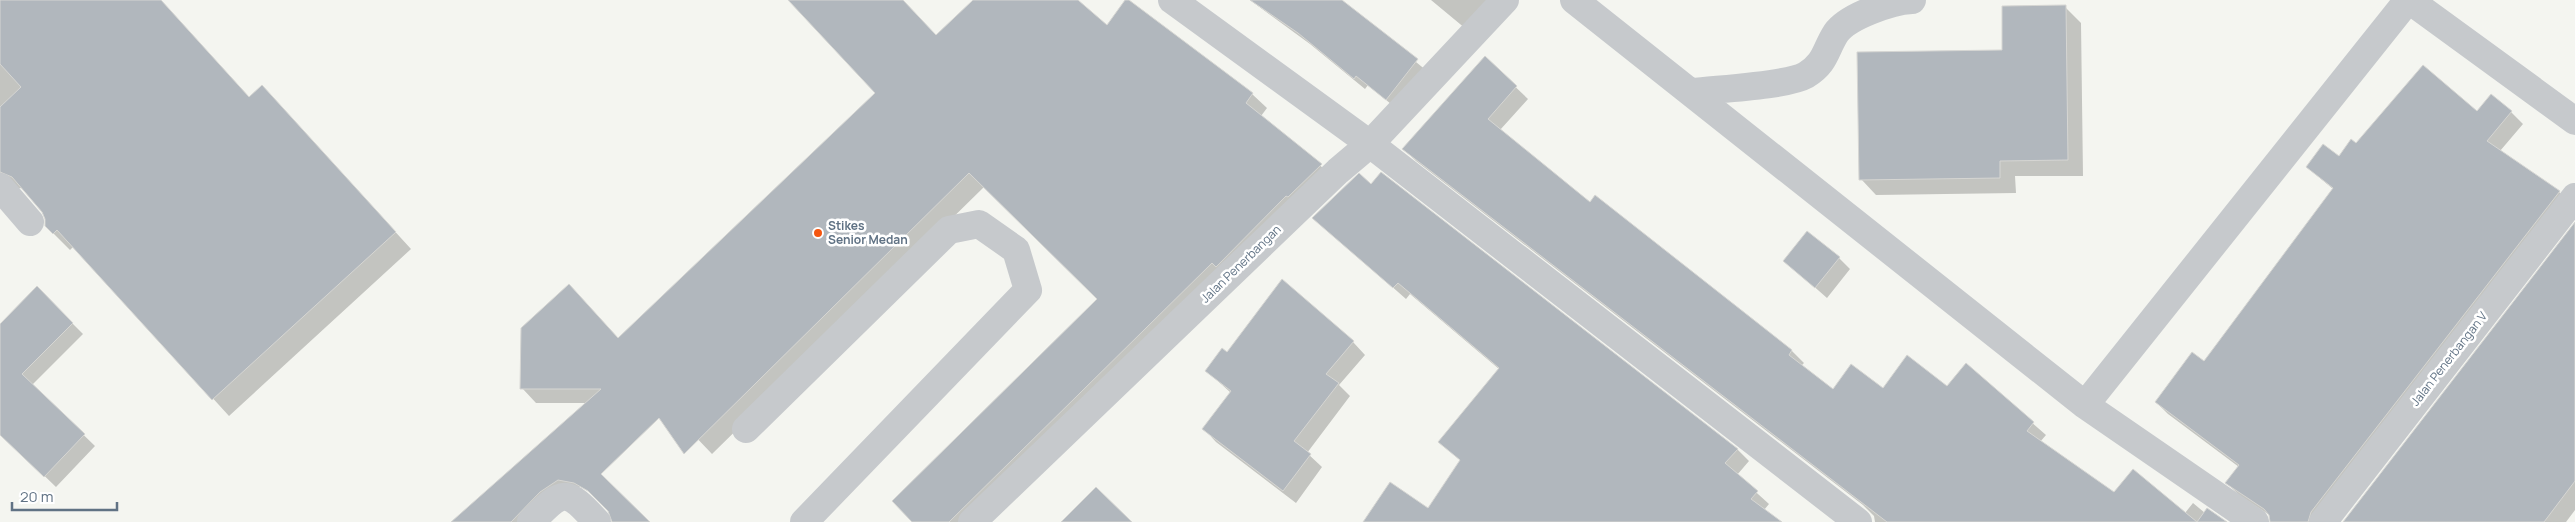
<svg xmlns="http://www.w3.org/2000/svg" width="2575" height="522" font-family="Manrope,sans-serif">
<style>
.shadow{fill:#0003}
.building{fill:#b1b7bd;stroke:#d6d6d3}
.lines{fill:none;stroke-linecap:round;stroke-linejoin:round}
.minor{stroke:#c6c9cc;stroke-width:28}
.poi-dot{fill:#f55610;stroke:#fff;stroke-width:2}
.labels{text-anchor:middle;stroke-width:5;stroke-linejoin:round;paint-order:stroke}
.poi-label{font-size:12px;font-weight:bold;fill:#607284;stroke:#fff;text-anchor:start}
.street-label{font-size:12px;fill:#607284;stroke:#fff}
</style>
<rect width="100%" height="100%" fill="#f4f5f0"/>
<path class="shadow" d="M0,0H160L250,98L262,86L411,249L229,416L74,246L70,250L46,226V218L43,211L22,188L12,189L0,177Z
M806,0H902L936,37L975,0H1076L1108,27L1127,0L1252,94L1267,108L1261,116L1336,179L978,522H914L1099,300L985,186L712,454L669,409L539,522H452L587,403H536L522,388L569,285L619,339L877,93Z
M1250,0H1340L1427,71L1397,109L1368,85L1365,89L1310,44Z
M1431,0H1489L1466,29Z
M2065,7L2081,23L2083,176H2015L2016,193L1876,195L1861,179L2004,51Z
M1485,58L1528,99L1500,130L1590,204L1595,197L1792,351L1804,363L1801,366L1833,390L1947,388L1966,365L2046,435L2040,442L2114,494L2185,513L2193,503L2205,513L2225,522H1875L1874,516L1863,505L1416,161L1404,149Z
M2477,112H2511L2523,124L2500,151L2559,192L2571,204L2324,522H2271V516L2239,495L2227,483L2239,467L2168,414L2156,402L2205,363L2333,189L2307,167L2339,157L2356,144Z
M1372,185L1737,449L1749,461L1737,475L1769,504L1764,510L1780,522H1364L1428,510L1461,461L1440,442L1499,369L1410,294L1406,299L1314,218Z
M2575,225V510L2566,522H2344Z
M1839,258L1850,269L1827,298L1785,261Z
M37,288L83,334L32,385L95,446L56,487L0,433V325Z
M1353,342L1365,355L1339,385L1350,396L1307,453L1322,467L1296,503L1216,442L1204,429L1231,393L1207,371L1227,353Z"/>
<path class="building" d="M0,0H161L249,97L262,85L396,232L212,400L57,230L53,234L45,226V219L42,212L12,177L0,172V107L21,87L0,64Z
M788,0H903L936,35L973,0H1078L1107,25L1125,0H1129L1253,93L1246,103L1322,164L1288,197L1286,196L1216,267L1212,263L949,522H912L892,501L1097,299L969,173L684,454L659,418L601,474L650,522H612L608,511L588,491L574,483L558,480L540,492L511,522H451L601,389H520L521,328L569,284L618,338L875,93Z
M1250,0H1342L1418,59L1386,100L1356,76L1354,79L1298,33Z
M2066,5L2068,160L2000,161V178L1859,180L1857,52L2002,50V6Z
M1485,56L1517,86L1488,119L1590,202L1595,195L1792,350L1789,355L1833,389L1851,364L1883,388L1907,355L1947,386L1966,363L2034,422L2027,431L2114,492L2133,469L2197,522L2207,508L2227,522H1887L1402,149Z
M2423,65L2477,111L2491,94L2512,111L2487,141L2560,191L2311,512L2308,522H2270L2269,515L2264,509L2225,483L2239,465L2155,402L2192,352L2204,361L2333,188L2306,167L2323,144L2339,156L2351,139L2356,143Z
M1381,172L1738,449L1725,463L1758,491L1751,499L1782,522H1363L1390,482L1428,508L1460,460L1438,442L1499,368L1398,283L1393,288L1312,218L1359,173L1371,184Z
M2575,222V481L2544,522H2343Z
M1807,231L1840,257L1815,288L1783,261Z
M1282,279L1354,341L1326,374L1339,383L1294,441L1311,454L1283,491L1202,429L1231,391L1205,371L1222,348L1227,352Z
M37,286L73,323L22,374L85,434L44,477L0,435V324Z
M1096,487L1132,522H1061Z"/>
<g class="lines">
<path class="minor" d="M1172,0L1370,144L1858,522
M1574,0L2085,405L2255,522
M2409,0L2575,121
M1693,92C1717,89 1787,86 1806,75C1826,63 1825,50 1836,33C1848,16 1892,1 1912,0
M0,187L30,222
M2085,405L2408,0
M746,429L949,230L979,224L1016,250L1028,290L804,522
M531,522C563,490 565,487 597,522
M972,522L1338,171L1370,144L1505,0
M2323,522L2575,197"/>
</g>
<circle class="poi-dot" cx="818" cy="233" r="5"/>
<g class="labels">
<g class="poi-label">
<text x="828" y="230">Stikes<tspan x="828" dy="14">Senior Medan</tspan></text>
</g>
<g class="street-label">
<text transform="translate(1241 264) rotate(-44)" y="4">Jalan Penerbangan</text>
<text transform="translate(2449 359) rotate(-52)" y="4">Jalan Penerbangan V</text>
</g>
</g>
<path d="M12 502v8h105v-8" fill="none" stroke="#607284" stroke-width="2.5"/>
<text x="20" y="502" font-size="15" fill="#607284" stroke="#ffffff" stroke-width="4" paint-order="stroke">20 m</text>
</svg>
